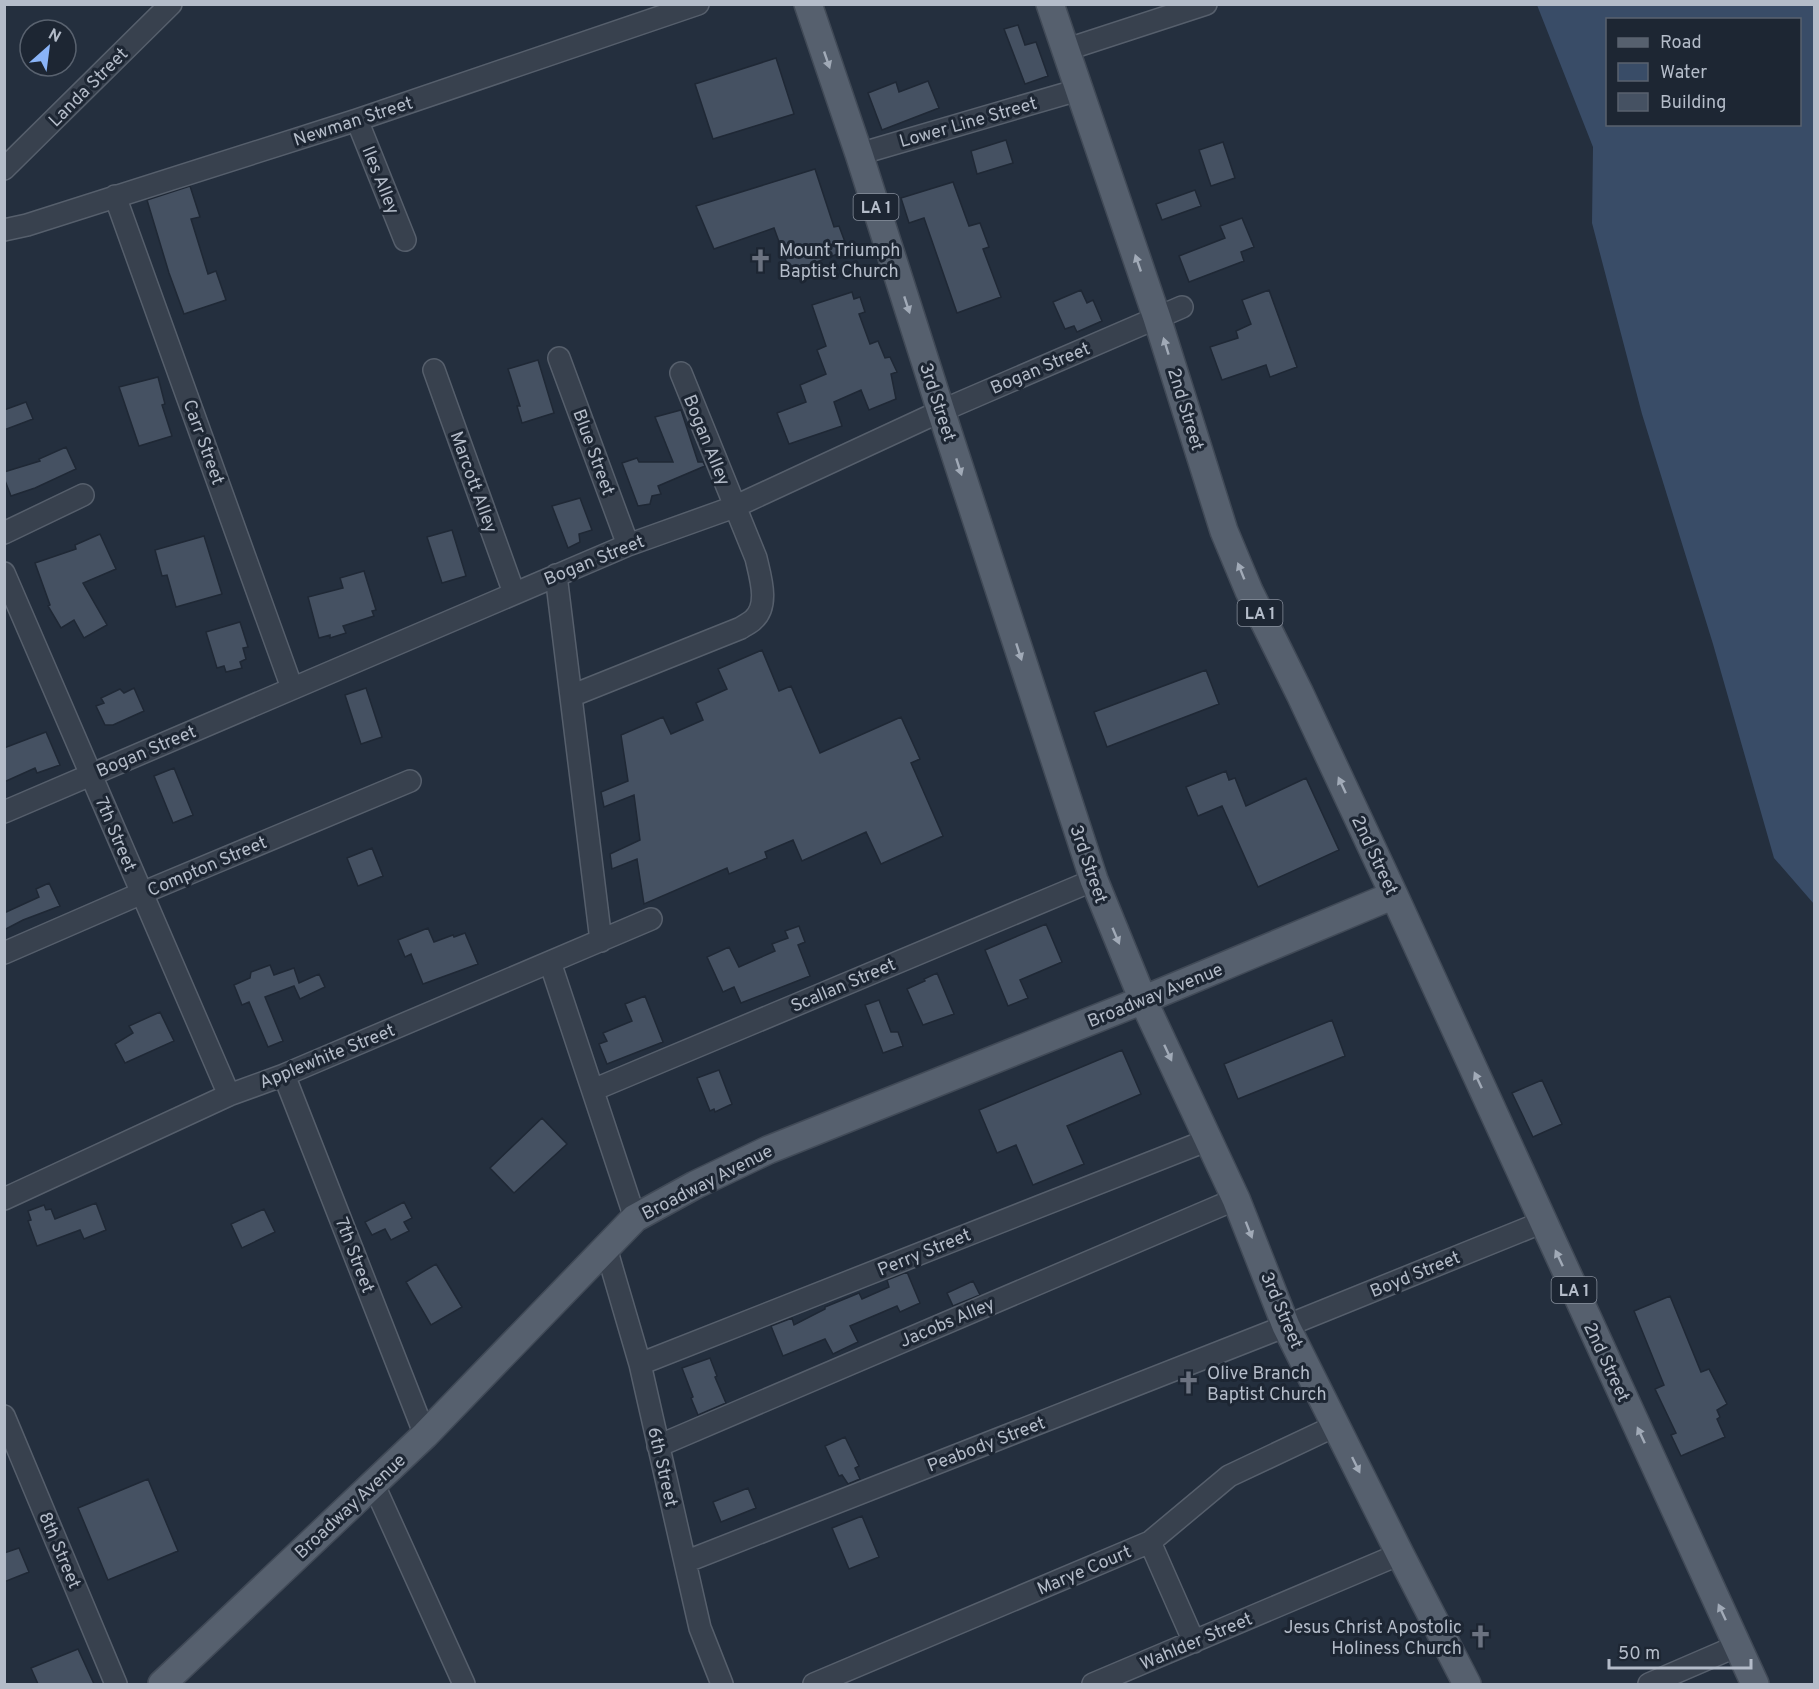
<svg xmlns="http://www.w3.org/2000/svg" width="1819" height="1689" font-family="Overpass,sans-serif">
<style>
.water{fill:#394c67;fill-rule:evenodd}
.building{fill:#455162;stroke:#1f2835;stroke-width:1.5}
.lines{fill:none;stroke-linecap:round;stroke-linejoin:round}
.minor-casing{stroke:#565f6c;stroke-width:24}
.major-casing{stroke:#414a57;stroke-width:30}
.minor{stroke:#38414e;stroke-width:21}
.major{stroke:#56606e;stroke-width:27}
.oneway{fill:#a1aab7}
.labels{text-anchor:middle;stroke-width:6;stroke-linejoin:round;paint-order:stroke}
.shield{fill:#1d2633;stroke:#878f9c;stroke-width:1.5}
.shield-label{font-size:16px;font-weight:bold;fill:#b4bcc9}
.street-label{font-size:18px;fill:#b4bcc9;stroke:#1d2633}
.poi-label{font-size:18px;fill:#b4bcc9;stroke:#1d2633;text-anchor:start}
</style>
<rect width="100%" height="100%" fill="#242f3e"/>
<path class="water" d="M1537,5H1814V904L1774,858L1713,644L1642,414L1592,223L1593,147ZM1608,20H1800V124H1608Z"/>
<path class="building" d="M1018,25L1025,45L1036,42L1048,76L1025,84L1004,29Z
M776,58L794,114L713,139L695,84Z
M928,81L939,108L882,130L868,93L896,82L899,92Z
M1006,140L1013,163L977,174L971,151Z
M1223,142L1235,178L1211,186L1199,150Z
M815,169L834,227L839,226L848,250L790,272L774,228L714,249L696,206Z
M953,182L969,226L980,223L989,247L983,249L1001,297L957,313L924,218L909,223L901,198Z
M190,186L200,217L191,219L208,274L216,271L226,300L184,314L169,273L147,200Z
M1195,190L1201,206L1162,220L1156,204Z
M1242,218L1254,247L1241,252L1244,261L1189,282L1179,256L1225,238L1220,226Z
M1081,290L1087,303L1093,300L1102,321L1077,332L1074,326L1065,329L1053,302Z
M1269,290L1297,367L1270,377L1266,365L1222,380L1210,347L1238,338L1236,331L1251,324L1242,300Z
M852,292L854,299L860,297L865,312L859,314L870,344L878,341L885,358L890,357L897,372L891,374L896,399L869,410L861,390L834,402L842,426L789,444L777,413L806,402L800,385L826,374L817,350L826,346L812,305Z
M538,360L554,413L522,423L517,406H520L508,369Z
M158,377L165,404L162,405L172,436L139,446L119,387Z
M26,402L33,419L4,430V410Z
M681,410L698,462H703L705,466L658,486L661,494L652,496L650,504L638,506L622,463L637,458L639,462H673L655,417Z
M66,447L76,469L35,488L11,496L4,478V472L40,461L39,459Z
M580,498L592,530L579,534L580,542L568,548L552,506Z
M452,530L466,576L442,583L427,537Z
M100,534L116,569L83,583L107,625L84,638L74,620L61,628L48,606L50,605L35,563L76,549L75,545Z
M204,536L222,594L176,607L167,575L162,576L155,550Z
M364,571L376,610L372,611L374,616L343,626L346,633L330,638V635L319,638L308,597L343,588L340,578Z
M240,622L248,647L243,648L246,659L240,662L242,668L226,672L224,666L217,668L206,632Z
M762,650L779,691L791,686L820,753L901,717L920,759L911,763L943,836L881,864L866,832L802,861L793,840L765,852L767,858L729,874L727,868L644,904L637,859L612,869L610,854L640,840L634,795L604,807L601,792L628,781L621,735L663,717L671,734L703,720L696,703L727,689L718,669Z
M1206,670L1219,704L1107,747L1094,712Z
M134,688L144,711L113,725H105L96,706L104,703L101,698L120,689L124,693Z
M366,688L382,737L361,744L345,695Z
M46,732L60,765L37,773L35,768L4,782V748Z
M174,768L193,815L173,823L154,776Z
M1226,771L1229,780L1235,778L1246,806L1306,778L1339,850L1258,887L1222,806L1198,816L1186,787Z
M372,848L383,876L358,886L347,858Z
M49,883L60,906L23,920L4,930V913L39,897L36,889Z
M1046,924L1062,962L1020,980L1028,998L1008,1006L985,950Z
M799,926L805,942L798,945L810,976L741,1003L734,987L723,992L707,957L729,947L739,967L775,951L772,944L788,938L785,931Z
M428,928L434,942L453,935L454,937L465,933L478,964L423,984L411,954L405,957L398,940Z
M270,965L274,975L294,968L299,983L319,974L325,987L300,999L294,986L265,997L283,1041L268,1047L249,1002L242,1005L234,985L250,978L251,972Z
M937,973L954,1014L923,1025L907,989L925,981L924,979Z
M645,996L663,1042L607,1064L599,1044L607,1041L603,1033L632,1021L625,1004Z
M879,1000L891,1032H898L903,1046L883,1053L865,1005Z
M160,1012L174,1041L125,1063L115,1044L133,1033L129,1026Z
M1332,1020L1345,1056L1238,1099L1224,1064Z
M1122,1050L1141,1094L1067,1126L1084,1164L1033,1185L1016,1145L997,1153L979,1110Z
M719,1070L732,1104L715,1112L714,1109L710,1111L697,1078Z
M1542,1080L1562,1124L1533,1137L1512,1093Z
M542,1118L567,1144L514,1193L490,1168Z
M404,1202L412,1218L404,1222L409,1231L391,1240L385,1229L372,1235L365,1222Z
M96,1203L106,1230L84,1239L80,1230L37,1246L28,1221L31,1220L28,1211L44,1205L46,1210L51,1209L55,1219Z
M264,1209L275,1232L242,1248L231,1224Z
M436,1264L462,1307L431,1325L406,1282Z
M907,1272L920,1303L900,1312L897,1306L850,1326L858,1342L833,1354L825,1339L783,1356L771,1326L792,1318L794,1325L825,1309V1307L859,1293L862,1299L889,1287L887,1280Z
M973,1281L980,1295L953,1306L947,1293Z
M1670,1296L1701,1372L1709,1369L1727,1404L1717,1410L1720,1417L1717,1419L1725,1437L1681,1456L1671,1435L1676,1433L1655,1389L1664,1385L1634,1311Z
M710,1358L717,1376L715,1377L726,1403L698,1415L691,1398L693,1397L682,1368Z
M845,1437L859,1466L855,1468L860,1479L848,1484L842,1475L839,1476L825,1446Z
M148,1479L178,1551L108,1580L78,1508Z
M748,1488L756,1508L721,1522L713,1502Z
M862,1516L879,1557L849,1569L832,1528Z
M19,1548L29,1572L4,1582V1553Z
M78,1649L94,1684H38L31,1668Z"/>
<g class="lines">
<defs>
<path id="minor" d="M1065,50L1206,4
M357,120L405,240
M859,154L1078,90
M4,169L171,4
M115,196L292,688
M4,230L27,225L357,120L698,4
M559,358L628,545
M434,370L514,593
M4,533L83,495
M4,573L229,1095
M556,575L601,941
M571,696L741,628C745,625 750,623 753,620C770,606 760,576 756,558L681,373
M4,812L628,545L734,507L941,411L1182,307
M4,953L142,893L410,781
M550,962L635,1218
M284,1075L425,1435
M593,1090L1094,880
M4,1199L229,1095L284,1075L651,919
M606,1248L640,1364L700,1628L722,1684
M640,1364L1208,1140
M4,1416L116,1684
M658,1446L1236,1199
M373,1483L464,1684
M1150,1542L1194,1642
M685,1562L1286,1326L1543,1222
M814,1684L1150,1542L1229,1476L1337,1425
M1093,1684L1400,1554
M1649,1684L1737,1646"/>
<path id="major" d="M808,4L859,154L941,411L1094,880L1143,1000L1236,1199L1286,1326L1400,1554L1467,1684
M1050,4L1157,318L1224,531L1249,591L1300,694L1394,895L1755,1684
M162,1684L425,1435L635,1218L695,1185L768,1150L1143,1000L1394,895"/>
</defs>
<use href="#minor" class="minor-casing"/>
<use href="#major" class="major-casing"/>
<use href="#minor" class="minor"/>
<use href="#major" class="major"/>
</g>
<defs><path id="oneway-solid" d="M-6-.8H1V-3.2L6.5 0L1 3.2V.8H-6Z" transform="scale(1.5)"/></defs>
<g class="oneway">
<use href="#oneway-solid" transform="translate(827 60) rotate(71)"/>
<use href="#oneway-solid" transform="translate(1138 263) rotate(-109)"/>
<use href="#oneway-solid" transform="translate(907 305) rotate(72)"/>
<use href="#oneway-solid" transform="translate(1166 346) rotate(-107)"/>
<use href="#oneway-solid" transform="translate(959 467) rotate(72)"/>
<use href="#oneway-solid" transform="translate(1241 571) rotate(-112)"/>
<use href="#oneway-solid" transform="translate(1019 652) rotate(72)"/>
<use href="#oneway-solid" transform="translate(1342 785) rotate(-115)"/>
<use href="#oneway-solid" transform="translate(1116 936) rotate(67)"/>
<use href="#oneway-solid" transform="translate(1168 1053) rotate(65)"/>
<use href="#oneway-solid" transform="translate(1478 1080) rotate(-115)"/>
<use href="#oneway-solid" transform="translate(1249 1230) rotate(69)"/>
<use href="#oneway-solid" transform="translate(1559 1258) rotate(-115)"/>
<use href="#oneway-solid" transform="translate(1641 1435) rotate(-115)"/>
<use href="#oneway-solid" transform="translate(1356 1465) rotate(64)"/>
<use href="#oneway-solid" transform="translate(1722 1612) rotate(-115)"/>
</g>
<defs>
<symbol id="church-bare" viewBox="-9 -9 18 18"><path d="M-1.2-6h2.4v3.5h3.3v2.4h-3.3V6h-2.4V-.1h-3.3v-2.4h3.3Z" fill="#6b7280" stroke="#1d2633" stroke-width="2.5" paint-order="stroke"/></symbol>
</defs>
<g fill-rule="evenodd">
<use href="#church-bare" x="744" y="244" width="33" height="33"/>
<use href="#church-bare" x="1172" y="1366" width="33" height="33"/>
<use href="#church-bare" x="1464" y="1620" width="33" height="33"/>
</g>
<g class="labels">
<g class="shield">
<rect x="853.5" y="194" width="45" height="26" rx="4.5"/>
<rect x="1237.5" y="600" width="45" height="26" rx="4.5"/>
<rect x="1551.5" y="1277" width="45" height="26" rx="4.5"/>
</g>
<g class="shield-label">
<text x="876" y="213">LA 1</text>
<text x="1260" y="619">LA 1</text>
<text x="1574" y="1296">LA 1</text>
</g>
<g class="street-label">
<text transform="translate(88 87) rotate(-45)" y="6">Landa Street</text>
<text transform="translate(353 121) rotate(-18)" y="6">Newman Street</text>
<text transform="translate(968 122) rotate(-16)" y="6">Lower Line Street</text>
<text transform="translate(381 180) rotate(68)" y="6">Iles Alley</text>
<text transform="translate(1040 368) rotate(-23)" y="6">Bogan Street</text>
<text transform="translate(938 402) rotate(72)" y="6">3rd Street</text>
<text transform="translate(1186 409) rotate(73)" y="6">2nd Street</text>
<text transform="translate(707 440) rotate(68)" y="6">Bogan Alley</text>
<text transform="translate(204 442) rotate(70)" y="6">Carr Street</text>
<text transform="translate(594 452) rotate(70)" y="6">Blue Street</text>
<text transform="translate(474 482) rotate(70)" y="6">Marcott Alley</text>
<text transform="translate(594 560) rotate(-22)" y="6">Bogan Street</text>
<text transform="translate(146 751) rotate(-23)" y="6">Bogan Street</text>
<text transform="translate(116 834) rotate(67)" y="6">7th Street</text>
<text transform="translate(1375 855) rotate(65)" y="6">2nd Street</text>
<text transform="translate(1089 864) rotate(71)" y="6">3rd Street</text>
<text transform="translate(207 866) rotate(-23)" y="6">Compton Street</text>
<text transform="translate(843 985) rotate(-23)" y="6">Scallan Street</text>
<text transform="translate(1155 995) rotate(-22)" y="6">Broadway Avenue</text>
<text transform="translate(327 1056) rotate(-22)" y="6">Applewhite Street</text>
<text transform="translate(707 1182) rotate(-27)" y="6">Broadway Avenue</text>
<text transform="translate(924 1252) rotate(-22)" y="6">Perry Street</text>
<text transform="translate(355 1255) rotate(69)" y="6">7th Street</text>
<text transform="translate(1415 1274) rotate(-22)" y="6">Boyd Street</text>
<text transform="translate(1282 1310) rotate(67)" y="6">3rd Street</text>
<text transform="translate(947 1322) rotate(-23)" y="6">Jacobs Alley</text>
<text transform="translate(1607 1362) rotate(65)" y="6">2nd Street</text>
<text transform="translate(986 1444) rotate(-21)" y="6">Peabody Street</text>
<text transform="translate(663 1467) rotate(77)" y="6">6th Street</text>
<text transform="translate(350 1506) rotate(-43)" y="6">Broadway Avenue</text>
<text transform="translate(60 1550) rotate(67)" y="6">8th Street</text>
<text transform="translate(1084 1570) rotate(-23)" y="6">Marye Court</text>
<text transform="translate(1196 1641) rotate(-23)" y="6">Wahlder Street</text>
</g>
<g class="poi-label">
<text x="779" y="256">Mount Triumph<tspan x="779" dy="21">Baptist Church</tspan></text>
<text x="1207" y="1379">Olive Branch<tspan x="1207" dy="21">Baptist Church</tspan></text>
<text x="1462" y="1633" text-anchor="end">Jesus Christ Apostolic<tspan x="1462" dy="21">Holiness Church</tspan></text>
</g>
</g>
<rect width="1819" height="1689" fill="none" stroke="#b4bcc9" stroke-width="12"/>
<rect x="1606" y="18" width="195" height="108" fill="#1d2633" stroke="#59626f" stroke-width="1.5"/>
<rect x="1618" y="38" width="30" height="9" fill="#56606e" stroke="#59626f" stroke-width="1.5"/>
<text x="1660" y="48" font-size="18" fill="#b4bcc9">Road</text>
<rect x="1618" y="63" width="30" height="18" fill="#394c67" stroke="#59626f" stroke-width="1.5"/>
<text x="1660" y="78" font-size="18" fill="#b4bcc9">Water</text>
<rect x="1618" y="93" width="30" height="18" fill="#455162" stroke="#59626f" stroke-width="1.5"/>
<text x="1660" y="108" font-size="18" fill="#b4bcc9">Building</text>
<g transform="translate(48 48) rotate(28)"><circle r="28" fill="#1d2633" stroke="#59626f" stroke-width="1.5"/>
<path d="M0-4.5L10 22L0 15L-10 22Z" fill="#8ab4f8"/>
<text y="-9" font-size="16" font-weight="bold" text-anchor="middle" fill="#b4bcc9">N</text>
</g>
<path d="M1609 1659v9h142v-9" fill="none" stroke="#b4bcc9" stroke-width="3"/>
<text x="1618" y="1659" font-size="18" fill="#b4bcc9" stroke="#1d2633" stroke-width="4.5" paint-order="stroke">50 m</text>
</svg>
